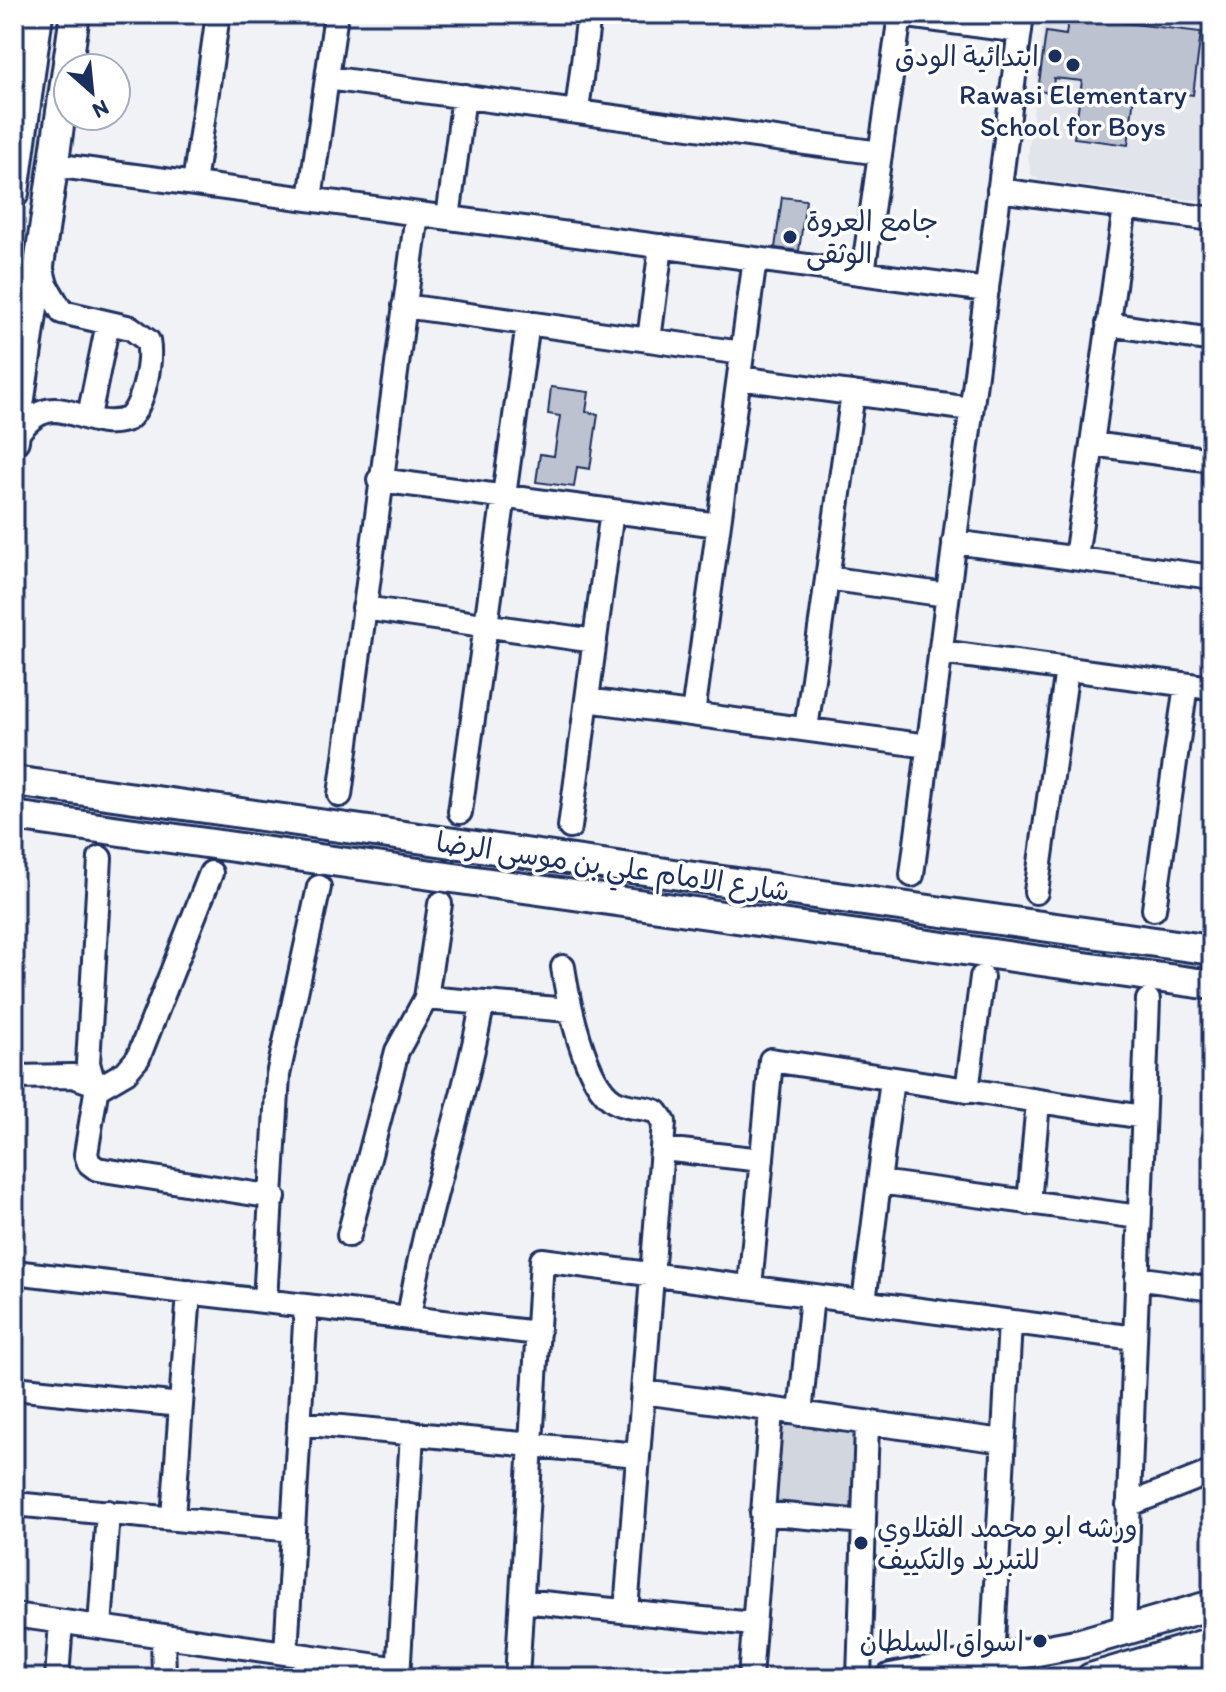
<svg xmlns="http://www.w3.org/2000/svg" width="1226" height="1692" font-family="Itim,'Playpen Sans Arabic',sans-serif">
<style>
.built{fill:#e1e4ea}
.green{fill:#d2d6df;stroke:#76829e;stroke-width:2}
.building{fill:#bcc2d0;stroke:#1b2f5e;stroke-width:2}
.lines{fill:none;stroke-linecap:round;stroke-linejoin:round}
.minor-casing{stroke:#1b2f5e;stroke-width:28}
.major-casing{stroke:#1b2f5e;stroke-width:34}
.minor{stroke:#fff;stroke-width:22}
.major{stroke:#fff;stroke-width:28}
.poi-dot{fill:#1b2f5e;stroke:#fff;stroke-width:3}
.labels{text-anchor:middle;stroke-width:7;stroke-linejoin:round;paint-order:stroke}
.poi-label{font-size:28px;fill:#1b2f5e;stroke:#fff;text-anchor:end}
.street-label{font-size:28px;fill:#1b2f5e;stroke:#fff}
</style>
<rect width="100%" height="100%" fill="#f1f2f5"/>
<filter id="ink" filterUnits="userSpaceOnUse"><feTurbulence type="fractalNoise" baseFrequency=".0125" numOctaves="2"/><feDisplacementMap in="SourceGraphic" scale="16" xChannelSelector="R" yChannelSelector="G"/><feConvolveMatrix kernelMatrix="1 2 1 2 8 2 1 2 1" color-interpolation-filters="sRGB"/></filter>
<g filter="url(#ink)">
<path class="built" d="M1045,14H1212V198L1191,200L1039,180L1031,175L1028,156Z"/>
<path class="green" d="M777,1419L860,1429L851,1512L770,1504Z"/>
<path class="building" d="M1069,14H1109L1108,21L1201,32L1193,95L1135,88L1128,145L1074,138L1082,81L1054,78L1052,93L1038,91L1046,32L1066,35Z
M782,197L806,200L799,251L775,248Z
M551,387L589,392L586,412L598,414L590,469L577,467L574,487L536,482L540,454L554,456L560,416L548,414Z"/>
<g class="lines">
<defs>
<path id="minor" d="M893,14L1020,31
M327,78L880,153
M577,111L589,14
M53,165L987,290
M194,184L218,14
M999,190L1212,219
M310,199L336,14
M448,218L464,96
M863,273L900,15
M404,306L742,353
M1108,324L1212,340
M649,340L661,246
M739,378L971,409
M89,416L108,323
M14,438C56,378 82,436 128,419C144,405 152,361 148,341L131,328L62,312L46,285L41,266
M1092,444L1212,460
M379,480L718,525
M954,542L1212,577
M1076,558L1125,207
M827,578L947,595
M364,608L595,641
M940,652L1212,688
M587,700L928,746
M693,714L755,259
M806,729L853,393
M340,795L417,214
M460,812L528,323
M570,827L612,511
M100,858L88,1063L96,1092L86,1154L89,1163L97,1169L274,1197
M912,875L1022,14
M1036,892L1067,669
M1154,909L1186,685
M563,967C568,1000 584,1083 614,1101C627,1109 644,1106 657,1112L664,1122L626,1611
M426,998L569,1010
M14,1077L73,1076L102,1086L126,1072L138,1058L211,873
M967,1091L982,977
M663,1149L762,1160
M879,1182L1139,1217
M1029,1203L1038,1102
M349,1235L397,1051L426,998L440,904
M14,1272L538,1333
M1137,1278L1212,1289
M750,1287L771,1060L1143,1117
M265,1301L278,1075L319,887
M864,1302L892,1079
M409,1318C425,1211 463,1111 482,1005
M14,1388L181,1405
M643,1392L1003,1441
M800,1414L812,1296
M299,1423L638,1455
M14,1504L293,1530
M1128,1505L1212,1472
M762,1513L864,1522
M173,1518L189,1292
M522,1601L753,1624
M14,1615L399,1669
M100,1627L108,1512
M1124,1631L1148,1000
M163,1636L164,1678
M1194,1648L1200,1678
M286,1653L306,1306
M992,1660L1010,1322
M57,1678L61,1622
M398,1678L412,1433
M517,1678L542,1260L1135,1338
M750,1678L771,1411
M859,1678L867,1423"/>
<path id="major" d="M14,193L38,14
M14,440L75,14
M14,781L1212,950
M14,816L1212,985
M891,1678L1081,1643L1212,1605
M1091,1678L1212,1642"/>
</defs>
<use href="#minor" class="minor-casing"/>
<use href="#major" class="major-casing"/>
<use href="#minor" class="minor"/>
<use href="#major" class="major"/>
</g>
</g>
<g class="poi-dot">
<circle cx="1055" cy="56" r="8"/>
<circle cx="1073" cy="65" r="8"/>
<circle cx="790" cy="237" r="8"/>
<circle cx="861" cy="1543" r="8"/>
<circle cx="1040" cy="1641" r="8"/>
</g>
<g class="labels">
<g class="poi-label">
<text x="1039" y="66">ابتدائية الودق</text>
<text x="1073" y="104" text-anchor="middle">Rawasi Elementary<tspan x="1073" dy="32">School for Boys</tspan></text>
<text x="806" y="231" text-anchor="start">جامع العروة<tspan x="806" dy="32">الوثقى</tspan></text>
<text x="877" y="1537" text-anchor="start">ورشه ابو محمد الفتلاوي<tspan x="877" dy="32">للتبريد والتكييف</tspan></text>
<text x="1024" y="1651">اسواق السلطان</text>
</g>
<g class="street-label">
<text transform="translate(613 866) rotate(8)" y="10">شارع الامام علي بن موسى الرضا</text>
</g>
</g>
<rect width="1226" height="1692" fill="none" stroke="#fff" stroke-width="48"/>
<rect x="24" y="24" width="1178" height="1644" fill="none" stroke="#1b2f5e" stroke-width="3" filter="url(#ink)"/>
<g transform="translate(92 92) rotate(153)"><circle r="38" fill="#ffffff" stroke="#a4acbf" stroke-width="2"/>
<path d="M0-6L14 30L0 20L-14 30Z" fill="#1b2f5e"/>
<text y="-12" font-size="22" font-weight="bold" text-anchor="middle" fill="#1b2f5e">N</text>
</g>
</svg>
